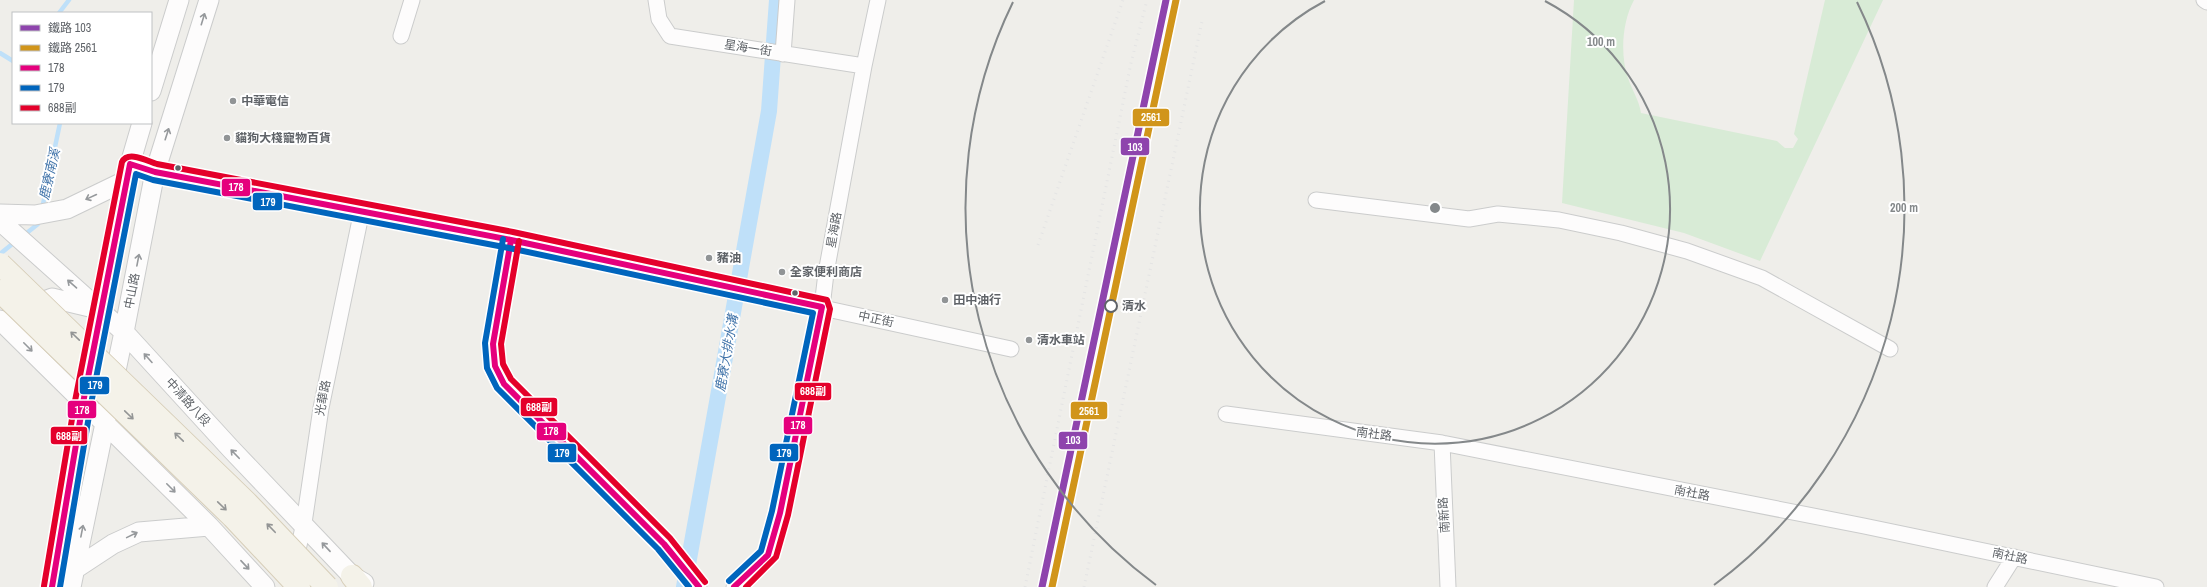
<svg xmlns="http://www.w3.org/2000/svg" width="2207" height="587" font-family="'Archivo Narrow','Noto Sans TC',sans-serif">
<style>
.green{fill:#d8ebd6}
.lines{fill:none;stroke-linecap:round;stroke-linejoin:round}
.stream{stroke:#bfe0f9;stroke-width:4.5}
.canal{stroke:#bfe0f9;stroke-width:16}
.minor-casing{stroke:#cbcccc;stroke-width:17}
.tertiary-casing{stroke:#cbcccc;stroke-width:21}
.primary-casing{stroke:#d7ceb8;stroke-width:24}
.minor{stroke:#fdfcfc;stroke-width:15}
.tertiary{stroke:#fdfcfc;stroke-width:19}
.primary{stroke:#f4f2e9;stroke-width:22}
.rail{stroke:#e4e4e4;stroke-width:3;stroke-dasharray:1 5;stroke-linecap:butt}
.primary-bridge-casing{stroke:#d7ceb8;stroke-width:24;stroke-linecap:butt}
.primary-bridge{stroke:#f4f2e9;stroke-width:22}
.bus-1-casing{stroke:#fff;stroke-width:9}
.bus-2-casing{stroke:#fff;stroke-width:9}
.bus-3-casing{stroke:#fff;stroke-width:9}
.bus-1{stroke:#e5007d;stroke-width:6}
.bus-2{stroke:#0065bd;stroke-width:6}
.bus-3{stroke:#e4002b;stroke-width:6}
.rail-1-casing{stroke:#fff;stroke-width:10}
.rail-2-casing{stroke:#fff;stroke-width:10}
.rail-1{stroke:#8e44ad;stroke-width:7}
.rail-2{stroke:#d1951a;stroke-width:7}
.oneway{stroke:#96999c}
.oneway2{stroke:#939595}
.ring{fill:none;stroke:#84888a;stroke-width:2}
.poi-dot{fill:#919496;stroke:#fff;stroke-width:1.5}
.bus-dot{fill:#5f6368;stroke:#fff;stroke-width:1.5}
.stop-dot{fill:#fff;stroke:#5f6368;stroke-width:2}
.labels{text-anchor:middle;stroke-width:4;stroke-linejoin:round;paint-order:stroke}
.street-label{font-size:12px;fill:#5f6368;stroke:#fff}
.poi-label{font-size:12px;font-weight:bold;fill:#5f6368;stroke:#fff;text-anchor:start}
.stop-label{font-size:12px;font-weight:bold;fill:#5f6368;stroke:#fff;text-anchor:start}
.water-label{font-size:13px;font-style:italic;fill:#4174aa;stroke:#fff}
.centre{fill:#84888a;stroke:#fff;stroke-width:2}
.ring-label{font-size:12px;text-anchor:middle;font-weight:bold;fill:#84888a;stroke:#fff;stroke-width:4;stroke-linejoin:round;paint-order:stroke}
.line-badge{stroke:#fff;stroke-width:1.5}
.badge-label{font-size:11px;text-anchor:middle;font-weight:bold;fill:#fff}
</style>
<rect width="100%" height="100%" fill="#efeeea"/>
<path class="green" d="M1574,0H1634C1622,22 1620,55 1628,78C1632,90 1639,100 1641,113L1777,141L1785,148H1793L1798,139L1794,134L1825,0H1883L1760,261L1684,233L1562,203Z"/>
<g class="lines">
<path class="stream" d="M59,13L69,0
M0,53L13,61
M42,209L60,123
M23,236L38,224L39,218
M0,254L16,241"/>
<path class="canal" d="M684,587L769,111L777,0"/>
<defs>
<path id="minor" d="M656,0L659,19L670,36L864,66
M2204,0L2207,2
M401,36L412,0
M783,54L787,0
M130,164L155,172L511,240L1011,349
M1316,200L1469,219L1498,214L1559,220L1621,233L1687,251L1762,278L1890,349
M511,240L493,344L495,366L504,384L664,544L699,587
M1226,414L1442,443L1864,526L2156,587
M1442,443L1448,587
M295,563L304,523L321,408L362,210
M734,587L768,555L780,513L822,307L826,273L864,66L878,0
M1995,587L2014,557"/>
<path id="tertiary" d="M151,91L179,0
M0,214L35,215L67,209L127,180
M0,221L124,332L231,449L352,576L364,583
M26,308L52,298L98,309
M0,320L209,526L265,587
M75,569L113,544L139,532L209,526
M52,587L83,403L130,164L142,123
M71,587L124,332L155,172L209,0"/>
<path id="primary" d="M352,576L361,587"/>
</defs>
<use href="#minor" class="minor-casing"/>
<use href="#tertiary" class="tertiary-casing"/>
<use href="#primary" class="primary-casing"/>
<use href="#minor" class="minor"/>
<use href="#tertiary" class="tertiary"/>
<use href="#primary" class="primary"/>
<path class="rail" d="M1038,245L1123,0
M1025,587L1131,63L1147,0
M1084,587L1202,21"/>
<defs>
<path id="primary-bridge" d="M0,264L247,503L327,587
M0,291L233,517L299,587"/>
</defs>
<use href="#primary-bridge" class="primary-bridge-casing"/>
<use href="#primary-bridge" class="primary-bridge"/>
<defs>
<path id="bus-1" d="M511,240L493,344L495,366L504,384L664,544L699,587
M52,587L83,403L130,164L155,172L511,240L822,307L780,513L768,555L734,587"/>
<path id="bus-2" d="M503,239L485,343L487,368L497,388L658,549L689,587
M60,587L91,404L136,174L153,180L509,248L813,313L772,511L761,551L729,581"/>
<path id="bus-3" d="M519,241L501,344L503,364L511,379L670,538L705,582
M44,586L75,401L122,162C128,150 147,161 157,164L513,232L827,300L830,309L788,515L776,557L746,587"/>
</defs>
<use href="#bus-1" class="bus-1-casing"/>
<use href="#bus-2" class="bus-2-casing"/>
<use href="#bus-3" class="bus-3-casing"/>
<use href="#bus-1" class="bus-1"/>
<use href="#bus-2" class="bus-2"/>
<use href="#bus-3" class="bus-3"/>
<defs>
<path id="rail-1" d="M1042,587L1166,0"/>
<path id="rail-2" d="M1052,587L1176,0"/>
</defs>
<use href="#rail-1" class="rail-1-casing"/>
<use href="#rail-2" class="rail-2-casing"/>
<use href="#rail-1" class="rail-1"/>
<use href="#rail-2" class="rail-2"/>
</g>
<defs><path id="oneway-shaft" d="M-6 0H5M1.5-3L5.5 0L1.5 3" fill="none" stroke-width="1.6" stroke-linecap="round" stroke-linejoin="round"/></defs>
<g class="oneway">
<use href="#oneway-shaft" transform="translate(203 19) rotate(-73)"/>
<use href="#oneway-shaft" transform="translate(167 134) rotate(-72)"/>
<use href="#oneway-shaft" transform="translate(91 197) rotate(155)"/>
<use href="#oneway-shaft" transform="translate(138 260) rotate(-79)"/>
<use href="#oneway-shaft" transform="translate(72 284) rotate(-139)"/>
<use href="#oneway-shaft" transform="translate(28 347) rotate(45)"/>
<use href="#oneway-shaft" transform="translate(148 358) rotate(-132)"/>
<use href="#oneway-shaft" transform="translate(235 454) rotate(-134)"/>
<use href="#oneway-shaft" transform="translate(171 488) rotate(45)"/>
<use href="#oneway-shaft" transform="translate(82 531) rotate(-79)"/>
<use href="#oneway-shaft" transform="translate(132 535) rotate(-26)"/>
<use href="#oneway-shaft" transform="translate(326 547) rotate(-133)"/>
<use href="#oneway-shaft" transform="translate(245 565) rotate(47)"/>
</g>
<g class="oneway2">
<use href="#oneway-shaft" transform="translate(75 336) rotate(-136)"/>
<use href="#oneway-shaft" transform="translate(129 415) rotate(44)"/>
<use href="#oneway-shaft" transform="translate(179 437) rotate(-136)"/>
<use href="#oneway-shaft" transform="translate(222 506) rotate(44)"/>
<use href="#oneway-shaft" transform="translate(271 528) rotate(-134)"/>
</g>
<g class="ring">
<path d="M1545 1A235 235 0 1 1 1325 1"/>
<path d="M1156 585A469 469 0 0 1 1013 2M1857 2A469 469 0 0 1 1714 585"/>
</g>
<g class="poi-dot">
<circle cx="233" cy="101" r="4"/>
<circle cx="227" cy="138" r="4"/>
<circle cx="709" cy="258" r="4"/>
<circle cx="782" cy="272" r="4"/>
<circle cx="945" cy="300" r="4"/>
<circle cx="1029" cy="340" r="4"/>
</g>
<g class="bus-dot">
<circle cx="178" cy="168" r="3.5"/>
<circle cx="795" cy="293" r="3.5"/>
</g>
<circle class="stop-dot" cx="1111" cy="306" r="6"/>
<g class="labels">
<g class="street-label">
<text transform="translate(748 48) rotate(9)" y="4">星海一街</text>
<text transform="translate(834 230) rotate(-80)" y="4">星海路</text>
<text transform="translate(132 291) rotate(-79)" y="4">中山路</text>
<text transform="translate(876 319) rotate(12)" y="4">中正街</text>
<text transform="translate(323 398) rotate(-79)" y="4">光華路</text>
<text transform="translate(188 402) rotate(48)" y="4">中清路八段</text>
<text transform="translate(1374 434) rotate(7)" y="4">南社路</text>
<text transform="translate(1692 493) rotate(11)" y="4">南社路</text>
<text transform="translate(1444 515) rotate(-94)" y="4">南新路</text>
<text transform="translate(2010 556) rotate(12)" y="4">南社路</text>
</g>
<g class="poi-label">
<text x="241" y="105">中華電信</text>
<text x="235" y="142">貓狗大棧寵物百貨</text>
<text x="717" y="262">豬油</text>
<text x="790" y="276">全家便利商店</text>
<text x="953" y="304">田中油行</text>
<text x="1037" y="344">清水車站</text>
</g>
<g class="stop-label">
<text x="1122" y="310">清水</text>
</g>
<g class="water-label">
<text transform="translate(49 174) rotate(-77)" y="5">鹿寮南溪</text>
<text transform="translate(726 353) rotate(-80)" y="5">鹿寮大排水溝</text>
</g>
</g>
<circle cx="1435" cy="208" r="6" class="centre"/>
<g class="ring-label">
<text x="1601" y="46">100 m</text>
<text x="1904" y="212">200 m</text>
</g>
<g class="line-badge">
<rect x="1132" y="108" width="38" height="19" rx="4" fill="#d1951a"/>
<rect x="1120" y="137" width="30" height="19" rx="4" fill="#8e44ad"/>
<rect x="221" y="178" width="30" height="19" rx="4" fill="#e5007d"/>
<rect x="252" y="192" width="31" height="19" rx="4" fill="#0065bd"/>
<rect x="79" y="376" width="31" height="19" rx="4" fill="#0065bd"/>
<rect x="794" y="382" width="38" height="19" rx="4" fill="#e4002b"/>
<rect x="520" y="397" width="38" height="20" rx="4" fill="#e4002b"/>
<rect x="67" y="400" width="30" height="19" rx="4" fill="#e5007d"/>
<rect x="1070" y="401" width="38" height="19" rx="4" fill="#d1951a"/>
<rect x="783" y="416" width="30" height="19" rx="4" fill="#e5007d"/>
<rect x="536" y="422" width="31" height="19" rx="4" fill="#e5007d"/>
<rect x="50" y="426" width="38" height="19" rx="4" fill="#e4002b"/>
<rect x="1058" y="431" width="30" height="19" rx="4" fill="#8e44ad"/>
<rect x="769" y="443" width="30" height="19" rx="4" fill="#0065bd"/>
<rect x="547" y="443" width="30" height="20" rx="4" fill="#0065bd"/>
</g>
<g class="badge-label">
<text x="1151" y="121">2561</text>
<text x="1135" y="151">103</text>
<text x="236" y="191">178</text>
<text x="268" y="206">179</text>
<text x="95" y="389">179</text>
<text x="813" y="395">688副</text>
<text x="539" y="411">688副</text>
<text x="82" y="414">178</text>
<text x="1089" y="415">2561</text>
<text x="798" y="429">178</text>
<text x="551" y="435">178</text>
<text x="69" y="440">688副</text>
<text x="1073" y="444">103</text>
<text x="784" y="457">179</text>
<text x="562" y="457">179</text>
</g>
<rect x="12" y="12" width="140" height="112" fill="#ffffff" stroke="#bfc1c3"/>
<rect x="20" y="25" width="20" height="6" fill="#8e44ad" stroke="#bfc1c3"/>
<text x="48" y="32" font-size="12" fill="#5f6368">鐵路 103</text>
<rect x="20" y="45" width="20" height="6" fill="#d1951a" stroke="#bfc1c3"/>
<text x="48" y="52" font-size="12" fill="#5f6368">鐵路 2561</text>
<rect x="20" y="65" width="20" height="6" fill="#e5007d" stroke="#bfc1c3"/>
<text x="48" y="72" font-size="12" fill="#5f6368">178</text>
<rect x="20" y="85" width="20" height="6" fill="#0065bd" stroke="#bfc1c3"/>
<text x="48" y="92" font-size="12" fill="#5f6368">179</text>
<rect x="20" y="105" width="20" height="6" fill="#e4002b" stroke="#bfc1c3"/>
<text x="48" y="112" font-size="12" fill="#5f6368">688副</text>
</svg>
